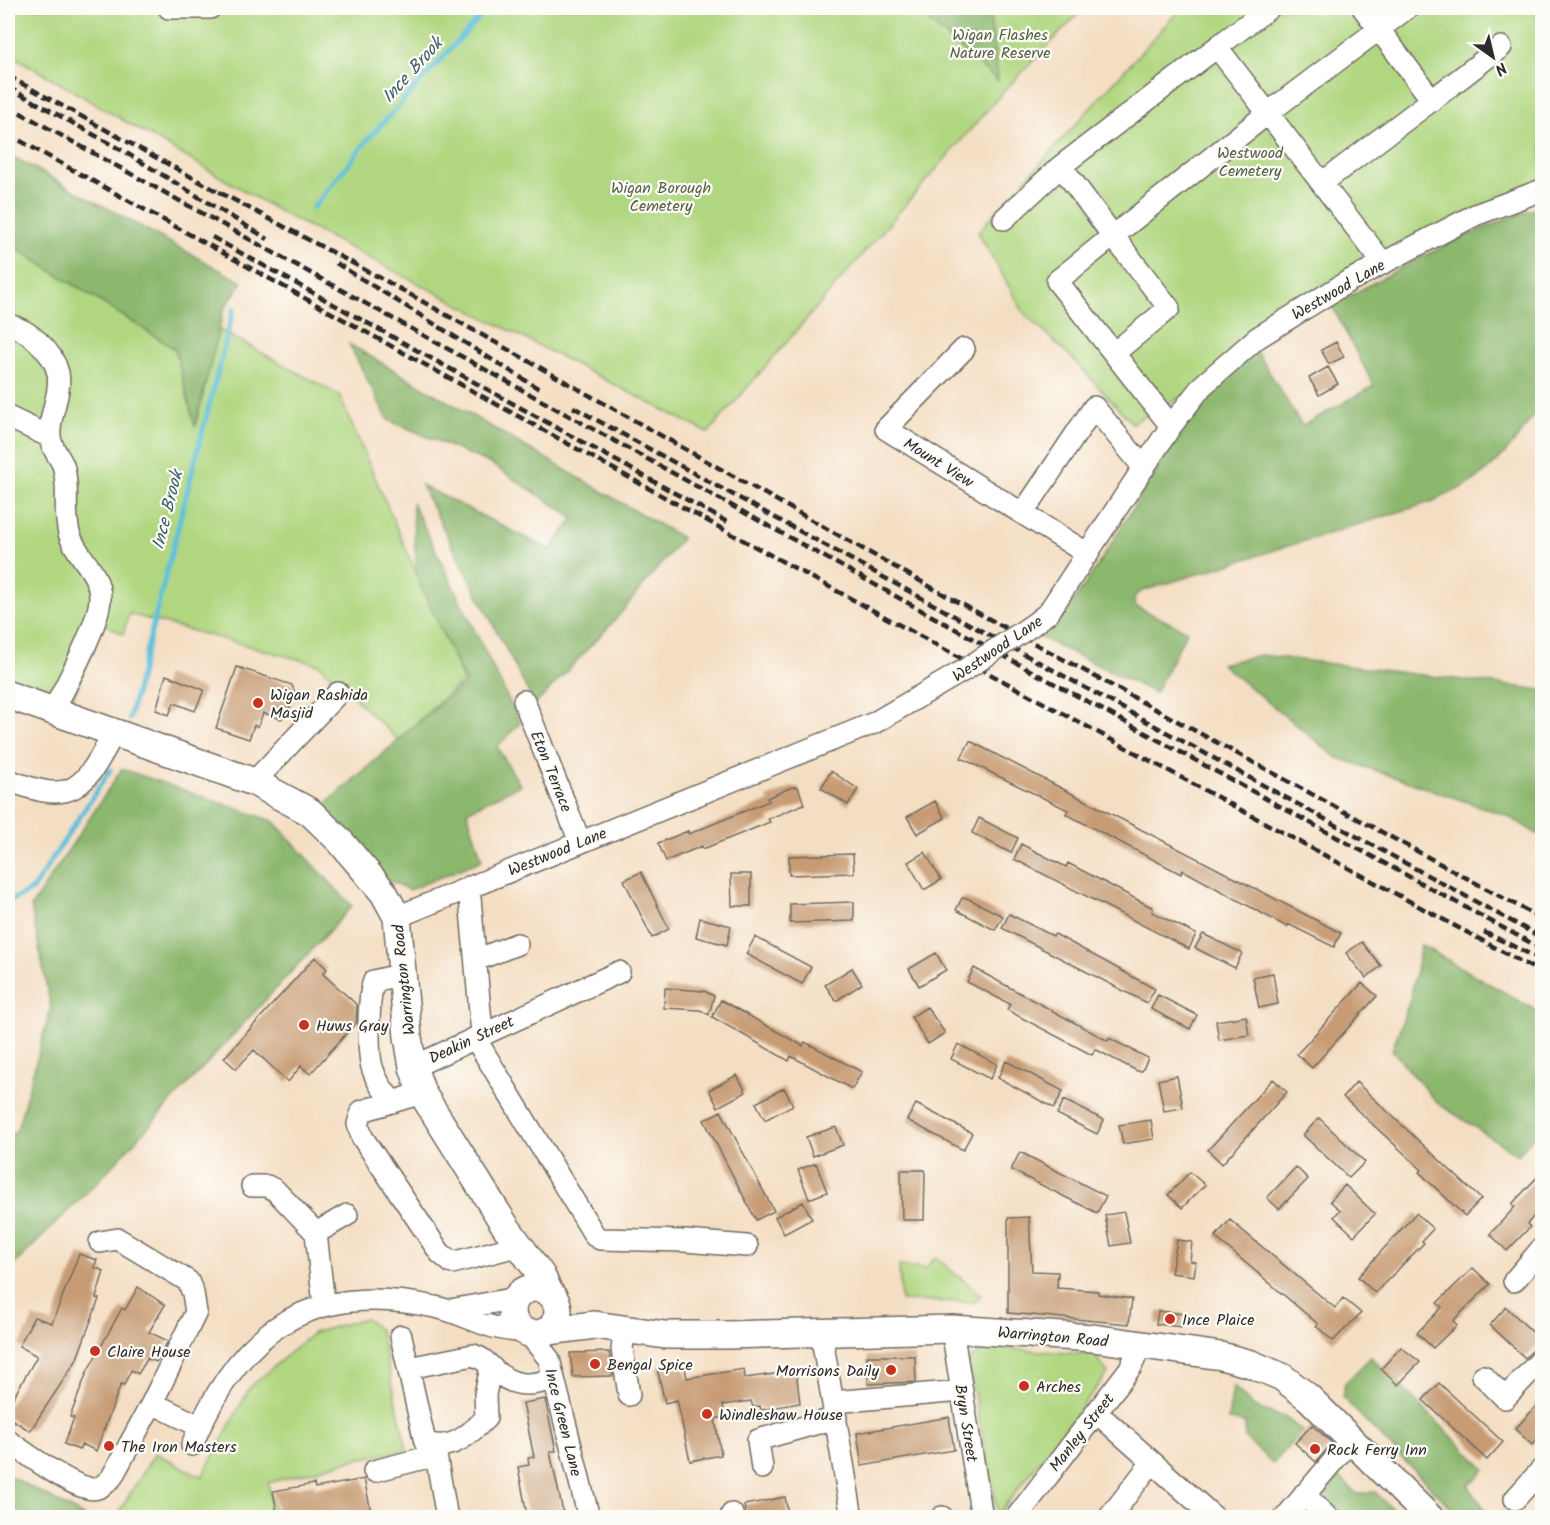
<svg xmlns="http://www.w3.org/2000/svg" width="1550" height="1525" font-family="Kalam,sans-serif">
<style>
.green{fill:#b0d780;stroke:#6e8156;stroke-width:1.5}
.forest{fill:#8cb86e;stroke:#5c724c;stroke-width:1.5}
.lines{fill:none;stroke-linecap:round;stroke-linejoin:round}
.stream{stroke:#5cbfda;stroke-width:5}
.building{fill:#c79c75}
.minor-casing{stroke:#716a60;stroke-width:24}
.major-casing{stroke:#716a60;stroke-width:30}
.minor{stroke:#fff;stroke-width:21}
.major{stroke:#fff;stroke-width:27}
.rail{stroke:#2b2b2b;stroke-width:4.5;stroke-dasharray:9 4.5;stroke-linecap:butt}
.minor-bridge-casing{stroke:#716a60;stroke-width:24;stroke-linecap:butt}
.minor-bridge{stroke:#fff;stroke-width:21}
.poi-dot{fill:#c8321e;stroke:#fdfcf7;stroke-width:2}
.labels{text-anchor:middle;stroke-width:4.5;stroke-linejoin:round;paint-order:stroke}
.park-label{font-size:16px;fill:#535f44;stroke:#fdfcf7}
.street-label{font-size:16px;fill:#2b2b2b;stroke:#fdfcf7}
.poi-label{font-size:16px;fill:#2b2b2b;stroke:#fdfcf7;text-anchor:start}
.water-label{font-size:18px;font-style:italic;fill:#3c5f68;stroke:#fdfcf7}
</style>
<rect width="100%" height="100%" fill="#fdfcf7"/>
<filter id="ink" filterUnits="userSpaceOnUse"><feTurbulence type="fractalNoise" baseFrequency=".0167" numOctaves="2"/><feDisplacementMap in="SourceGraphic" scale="12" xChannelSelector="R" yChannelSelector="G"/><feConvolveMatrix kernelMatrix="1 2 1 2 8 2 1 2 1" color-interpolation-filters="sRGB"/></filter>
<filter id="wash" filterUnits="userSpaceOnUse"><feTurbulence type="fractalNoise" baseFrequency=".008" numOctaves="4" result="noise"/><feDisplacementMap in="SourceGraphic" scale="24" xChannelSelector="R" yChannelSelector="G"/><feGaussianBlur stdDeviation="1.35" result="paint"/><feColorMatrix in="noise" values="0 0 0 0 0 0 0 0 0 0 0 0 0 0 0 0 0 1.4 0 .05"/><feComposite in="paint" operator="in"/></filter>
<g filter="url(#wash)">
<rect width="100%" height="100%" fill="#f4dec3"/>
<path class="green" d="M8,8H1084L1002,93L708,433L284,214L8,53Z
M1181,8H1534L1542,40V190L1347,282L1202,386L1132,423L1073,359L1024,313L978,232Z
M8,208L209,324L339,395L463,680L398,740L320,665L129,614L123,634L103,623L70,705L16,685L8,678Z
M935,1257L981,1295L975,1302L901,1301L899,1266L927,1268Z
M366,1318L380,1331L407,1450L356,1459L268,1483L275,1517H116L155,1453L202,1477L250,1387L313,1333Z
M988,1347L1095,1355L1108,1373L998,1515L968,1364L971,1358Z"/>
<path class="forest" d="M913,8H989L998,81Z
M8,154L242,282L224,309L195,427L175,349L8,243Z
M1542,206V399C1528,428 1501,463 1473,481C1460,490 1445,495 1431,502L1142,591L1134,597L1135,606L1187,631L1155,693L1037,636C1068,617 1087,581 1106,552C1150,483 1191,402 1257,352L1302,426L1374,386L1332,306C1400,267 1468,231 1542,206Z
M349,344L682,538L615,620L535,705L421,485L550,550L574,518L491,464L388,420Z
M412,502L520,723L497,747L520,785L467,811L482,860L409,890L378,875L321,808L465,682L417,578Z
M1260,655L1542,690V837L1508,816L1336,757L1221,664Z
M122,769L273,821L352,906L101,1178L8,1271V1139L17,1130L51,1008L31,907Z
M1421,945L1542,1014V1126L1518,1155L1436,1102L1392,1050L1410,1000Z
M1371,1357L1485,1469L1468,1486L1491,1517H1460L1342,1397L1345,1383Z
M1233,1386L1254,1407L1286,1418L1302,1431L1273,1464L1245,1438V1423L1228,1420Z
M8,1475L85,1517H8Z
M1339,1477L1357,1494L1375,1492L1400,1517H1330L1316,1504Z"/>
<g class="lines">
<path class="stream" d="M313,208L370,137L488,8
M129,719L234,308
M8,902L32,890L110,770"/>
</g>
<g id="blocks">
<path class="building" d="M1336,342L1344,357L1329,364L1321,350Z
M1328,367L1338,384L1319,395L1309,378Z
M237,667L292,685L295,693L287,714L281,719L263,713L258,727L254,725L249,739L216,728Z
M166,675L204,690L195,711L174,703L169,715L156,710Z
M970,741L1341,933L1334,947L1288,924L1287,927L1183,870L1181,874L1066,814L1068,810L961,758Z
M831,771L858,789L848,805L821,788Z
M792,787H798L804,804L768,819L770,822L703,849L702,846L666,861L658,843L688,831L689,834L769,801L767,798Z
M935,801L945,818L917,834L907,817Z
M979,818L1018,838L1011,853L972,833Z
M1021,844L1066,867L1068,863L1153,908L1152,912L1196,934L1189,949L1014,859Z
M925,852L941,880L924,890L908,862Z
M853,854L854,873L789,875V856Z
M641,872L669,929L652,938L624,880Z
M731,874H751V906H732Z
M962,898H967L1003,916L995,930L956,910Z
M854,902V921L790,923V904Z
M1009,914L1053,936L1055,934L1155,989L1147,1003L1002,928Z
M700,918L731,926L727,945L696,937Z
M1203,934L1242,953L1235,968L1195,948Z
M755,937L811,967L802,984L746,954Z
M1362,942L1381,966L1366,978L1346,953Z
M936,953L946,970L919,986L909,969Z
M315,957L327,969L323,974L357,1005L356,1023L310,1074L301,1066L288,1082L254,1050L236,1069L224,1058Z
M852,968L862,984L836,1001L825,985Z
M974,968L1108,1041L1109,1038L1148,1058L1142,1071H1137L1095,1049L1092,1055L1007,1010L1010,1004L967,982Z
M1273,973L1278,1004L1259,1008L1253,977Z
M1362,983L1377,996L1312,1068L1297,1054Z
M665,988L704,991L714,996L709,1015L700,1010L664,1008Z
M1158,995L1197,1015L1190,1029L1151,1009Z
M721,1000L803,1046L805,1042L862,1072L852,1089L791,1056L789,1061L712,1017Z
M927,1007L945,1033L928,1044L911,1017Z
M1246,1016L1249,1035L1219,1040L1216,1021Z
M958,1044L997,1064L990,1079L951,1059Z
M1006,1061L1063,1091L1054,1108L998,1078Z
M737,1075L746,1092L718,1107L709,1090Z
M1177,1076L1183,1108L1164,1111L1158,1080Z
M1273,1079L1287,1092L1222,1164L1208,1150Z
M1356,1082L1481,1199L1465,1216L1419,1172L1422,1170L1343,1097Z
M784,1088L793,1105L765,1120L756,1103Z
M1064,1100L1104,1120L1097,1134L1057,1114Z
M916,1104L972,1133L963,1150L907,1120Z
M721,1111L774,1211L756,1220L704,1120Z
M1319,1118L1365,1162L1349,1178L1303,1135Z
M1151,1120L1154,1139L1123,1144L1119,1125Z
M836,1127L843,1145L813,1156L806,1137Z
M1020,1152L1106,1196L1097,1213L1011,1170Z
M816,1163L827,1192L809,1199L798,1170Z
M1296,1167L1308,1179L1279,1209L1267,1198Z
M901,1170H925L924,1220H902Z
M1190,1172L1205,1185L1182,1208L1168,1195Z
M1542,1172V1207L1527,1224L1530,1227L1507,1251L1490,1234L1515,1207L1512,1204Z
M1345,1185L1375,1214L1354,1236L1334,1217L1340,1210L1330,1201Z
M803,1202L812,1219L784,1234L775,1217Z
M1124,1212L1130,1243L1111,1246L1105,1215Z
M1416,1213L1433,1229L1422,1241L1424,1243L1375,1293L1358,1277Z
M1029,1217L1032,1271L1058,1272L1057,1288L1098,1291V1294L1132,1299L1129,1324L1008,1313V1218Z
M1230,1220L1335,1308L1343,1298L1361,1313L1333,1341L1316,1326L1318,1324L1215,1237Z
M1177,1240L1192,1242L1190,1261L1196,1262L1194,1276L1171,1273Z
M79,1254L97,1260L94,1267L104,1271L96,1298L99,1299L76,1361L30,1431L8,1417V1407L37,1356L19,1346L34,1317L52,1323Z
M1473,1268L1490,1284L1453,1321L1457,1325L1433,1348L1417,1333L1442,1307L1437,1303Z
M138,1287L165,1305L149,1332L168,1341L156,1362L148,1358L138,1374L131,1370L124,1385L121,1384L96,1451L82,1444L79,1450L64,1444L74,1418L70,1417L87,1372L122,1308L125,1310Z
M1506,1307L1542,1341L1525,1358L1490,1325Z
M1158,1311L1184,1314L1182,1327L1156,1324Z
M1401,1347L1420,1362L1398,1385L1381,1369Z
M609,1352L613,1376L573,1377L570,1353Z
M867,1356H915L916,1382L868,1384Z
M684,1363L687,1378L744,1369L745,1378L796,1371L800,1403L761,1410L760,1406L753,1407L751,1401L723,1405L725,1417L715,1419L721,1455L690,1461L677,1400L665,1403L657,1368Z
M1439,1383L1503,1442L1487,1460L1423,1400Z
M545,1399L556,1451L550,1452L563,1512L544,1516L543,1511L527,1515L518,1467L529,1465L528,1458L534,1457L523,1403Z
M1542,1400V1434L1532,1445L1515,1429Z
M949,1417L954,1450L862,1466L857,1433Z
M1312,1425L1332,1443L1316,1462L1295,1443Z
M364,1479L372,1516L278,1518L273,1491L314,1484L315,1488Z
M785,1497L789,1518H746L744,1505Z"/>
</g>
</g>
<g filter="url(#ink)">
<use href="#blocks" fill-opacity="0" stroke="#716a60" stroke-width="1.5"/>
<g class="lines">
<defs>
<path id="minor" d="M169,8H210
M1217,47L1269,8
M1432,100L1501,47
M1322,183L1432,100L1363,8
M1004,219L1061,166
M8,325C28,329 53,351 58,373C62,394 48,416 50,436C50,446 59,456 63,465C70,487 63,511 69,533C76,557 100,571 100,598C100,623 65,687 53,711
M964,349L886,429L1088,554
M1114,353L1169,308L1113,236L1268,113L1407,8
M8,417L50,437
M1171,426L1057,281L1113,236L1061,166L1217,47L1383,263
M1023,513L1094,407L1144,468
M1031,626L1048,613L1171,426L1202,386L1257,338L1347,282L1475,215L1542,190
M524,701L580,842
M8,780C74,806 83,790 115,731
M254,782L338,693
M469,887L482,1034
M397,917L874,723L966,669
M476,960L517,944
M475,1038L595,1236L600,1239L685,1241L747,1246
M413,1067L619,972
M422,1093L362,1111L358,1124L362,1137L440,1253L452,1263L520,1245
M393,1102C384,1092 377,1083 373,1070C367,1055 368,996 374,981L403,974
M252,1186H267L275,1190L316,1233L324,1305
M316,1233L347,1215
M100,1242L118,1239L188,1281L193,1293L196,1312L152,1403L199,1426
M1514,1281L1542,1248
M450,1310L517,1298
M625,1329L622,1349L629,1395
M952,1329L982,1518
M821,1332L852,1518
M528,1333L549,1359L589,1518
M401,1336L425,1442C450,1453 469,1435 486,1418L485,1394L491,1368
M409,1368L473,1355C482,1358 485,1361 492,1368C512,1387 528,1387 553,1379
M1483,1376L1505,1398L1542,1359
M833,1402L962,1391
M1096,1412L1215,1518
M8,1441C27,1454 67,1484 88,1488C98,1491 106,1484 112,1477L152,1403
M192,1445C239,1330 309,1280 435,1307C467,1314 487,1331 522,1331
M762,1468L758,1440L836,1418
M374,1471L436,1455L447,1518
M1304,1494L1328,1518
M1515,1499L1542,1469
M732,1514L733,1518
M941,1518L942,1517
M1016,1518L1131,1367L1141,1344
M1109,1518L1152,1462
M1285,1518L1351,1440"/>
<path id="major" d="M8,695L254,782L310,812L340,841L384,893L397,917L408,1037L413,1067L422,1093L506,1227L541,1275L550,1294
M512 1311a23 23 0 1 1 46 0a23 23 0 1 1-46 0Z
M548,1331L595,1325L665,1335H727L952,1329L1093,1338L1221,1356L1251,1364L1282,1377L1309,1398L1430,1518"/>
</defs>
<use href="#minor" class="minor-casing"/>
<use href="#major" class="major-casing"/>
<use href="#minor" class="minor"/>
<use href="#major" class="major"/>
<path class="rail" d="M8,76L226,196
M8,87L123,151L268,239
M8,106L1024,667L1542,949
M8,134L704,519L1542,973
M219,192L386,281L945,595L1542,919
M212,237L727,522
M336,263L541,390
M573,407L1542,938
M1484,932L1542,960"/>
<defs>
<path id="minor-bridge" d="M966,669L1031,626"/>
</defs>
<use href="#minor-bridge" class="minor-bridge-casing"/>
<use href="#minor-bridge" class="minor-bridge"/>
</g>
</g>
<g class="poi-dot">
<circle cx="258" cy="703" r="6"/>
<circle cx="304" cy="1025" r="6"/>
<circle cx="1170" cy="1319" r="6"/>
<circle cx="95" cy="1351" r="6"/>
<circle cx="595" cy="1364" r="6"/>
<circle cx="891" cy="1370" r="6"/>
<circle cx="1024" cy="1386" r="6"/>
<circle cx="707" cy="1414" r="6"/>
<circle cx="109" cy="1446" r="6"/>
<circle cx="1315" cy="1449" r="6"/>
</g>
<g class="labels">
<g class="park-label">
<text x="1000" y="40">Wigan Flashes<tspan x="1000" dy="18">Nature Reserve</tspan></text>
<text x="1250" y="158">Westwood<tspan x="1250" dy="18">Cemetery</tspan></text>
<text x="661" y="193">Wigan Borough<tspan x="661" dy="18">Cemetery</tspan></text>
</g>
<g class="street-label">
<text transform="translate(1338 289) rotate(-30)" y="6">Westwood Lane</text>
<text transform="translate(939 462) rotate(32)" y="6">Mount View</text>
<text transform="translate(997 648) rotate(-34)" y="6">Westwood Lane</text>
<text transform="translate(552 771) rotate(68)" y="6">Eton Terrace</text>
<text transform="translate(557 851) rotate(-22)" y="6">Westwood Lane</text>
<text transform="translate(403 980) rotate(-96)" y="6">Warrington Road</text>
<text transform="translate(471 1039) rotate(-25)" y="6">Deakin Street</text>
<text transform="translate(1053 1336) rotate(5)" y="6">Warrington Road</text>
<text transform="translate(564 1422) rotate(76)" y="6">Ince Green Lane</text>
<text transform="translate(967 1423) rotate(81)" y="6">Bryn Street</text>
<text transform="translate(1081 1432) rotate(-52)" y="6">Manley Street</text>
</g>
<g class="poi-label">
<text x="270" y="700">Wigan Rashida<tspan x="270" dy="18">Masjid</tspan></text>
<text x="316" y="1031">Huws Gray</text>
<text x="1182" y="1325">Ince Plaice</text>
<text x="107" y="1357">Claire House</text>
<text x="607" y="1370">Bengal Spice</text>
<text x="879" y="1376" text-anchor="end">Morrisons Daily</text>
<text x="1036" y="1392">Arches</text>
<text x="719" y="1420">Windleshaw House</text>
<text x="121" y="1452">The Iron Masters</text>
<text x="1327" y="1455">Rock Ferry Inn</text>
</g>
<g class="water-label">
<text transform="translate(412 70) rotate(-48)" y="6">Ince Brook</text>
<text transform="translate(167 510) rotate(-76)" y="6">Ince Brook</text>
</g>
</g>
<rect width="1550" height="1525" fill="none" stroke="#fdfcf7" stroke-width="30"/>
<g transform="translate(1493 57) rotate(146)" stroke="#fdfcf7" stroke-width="4.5" paint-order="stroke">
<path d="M0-4.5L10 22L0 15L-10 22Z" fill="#2b2b2b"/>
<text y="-9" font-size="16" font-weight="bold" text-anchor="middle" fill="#2b2b2b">N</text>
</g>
</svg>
